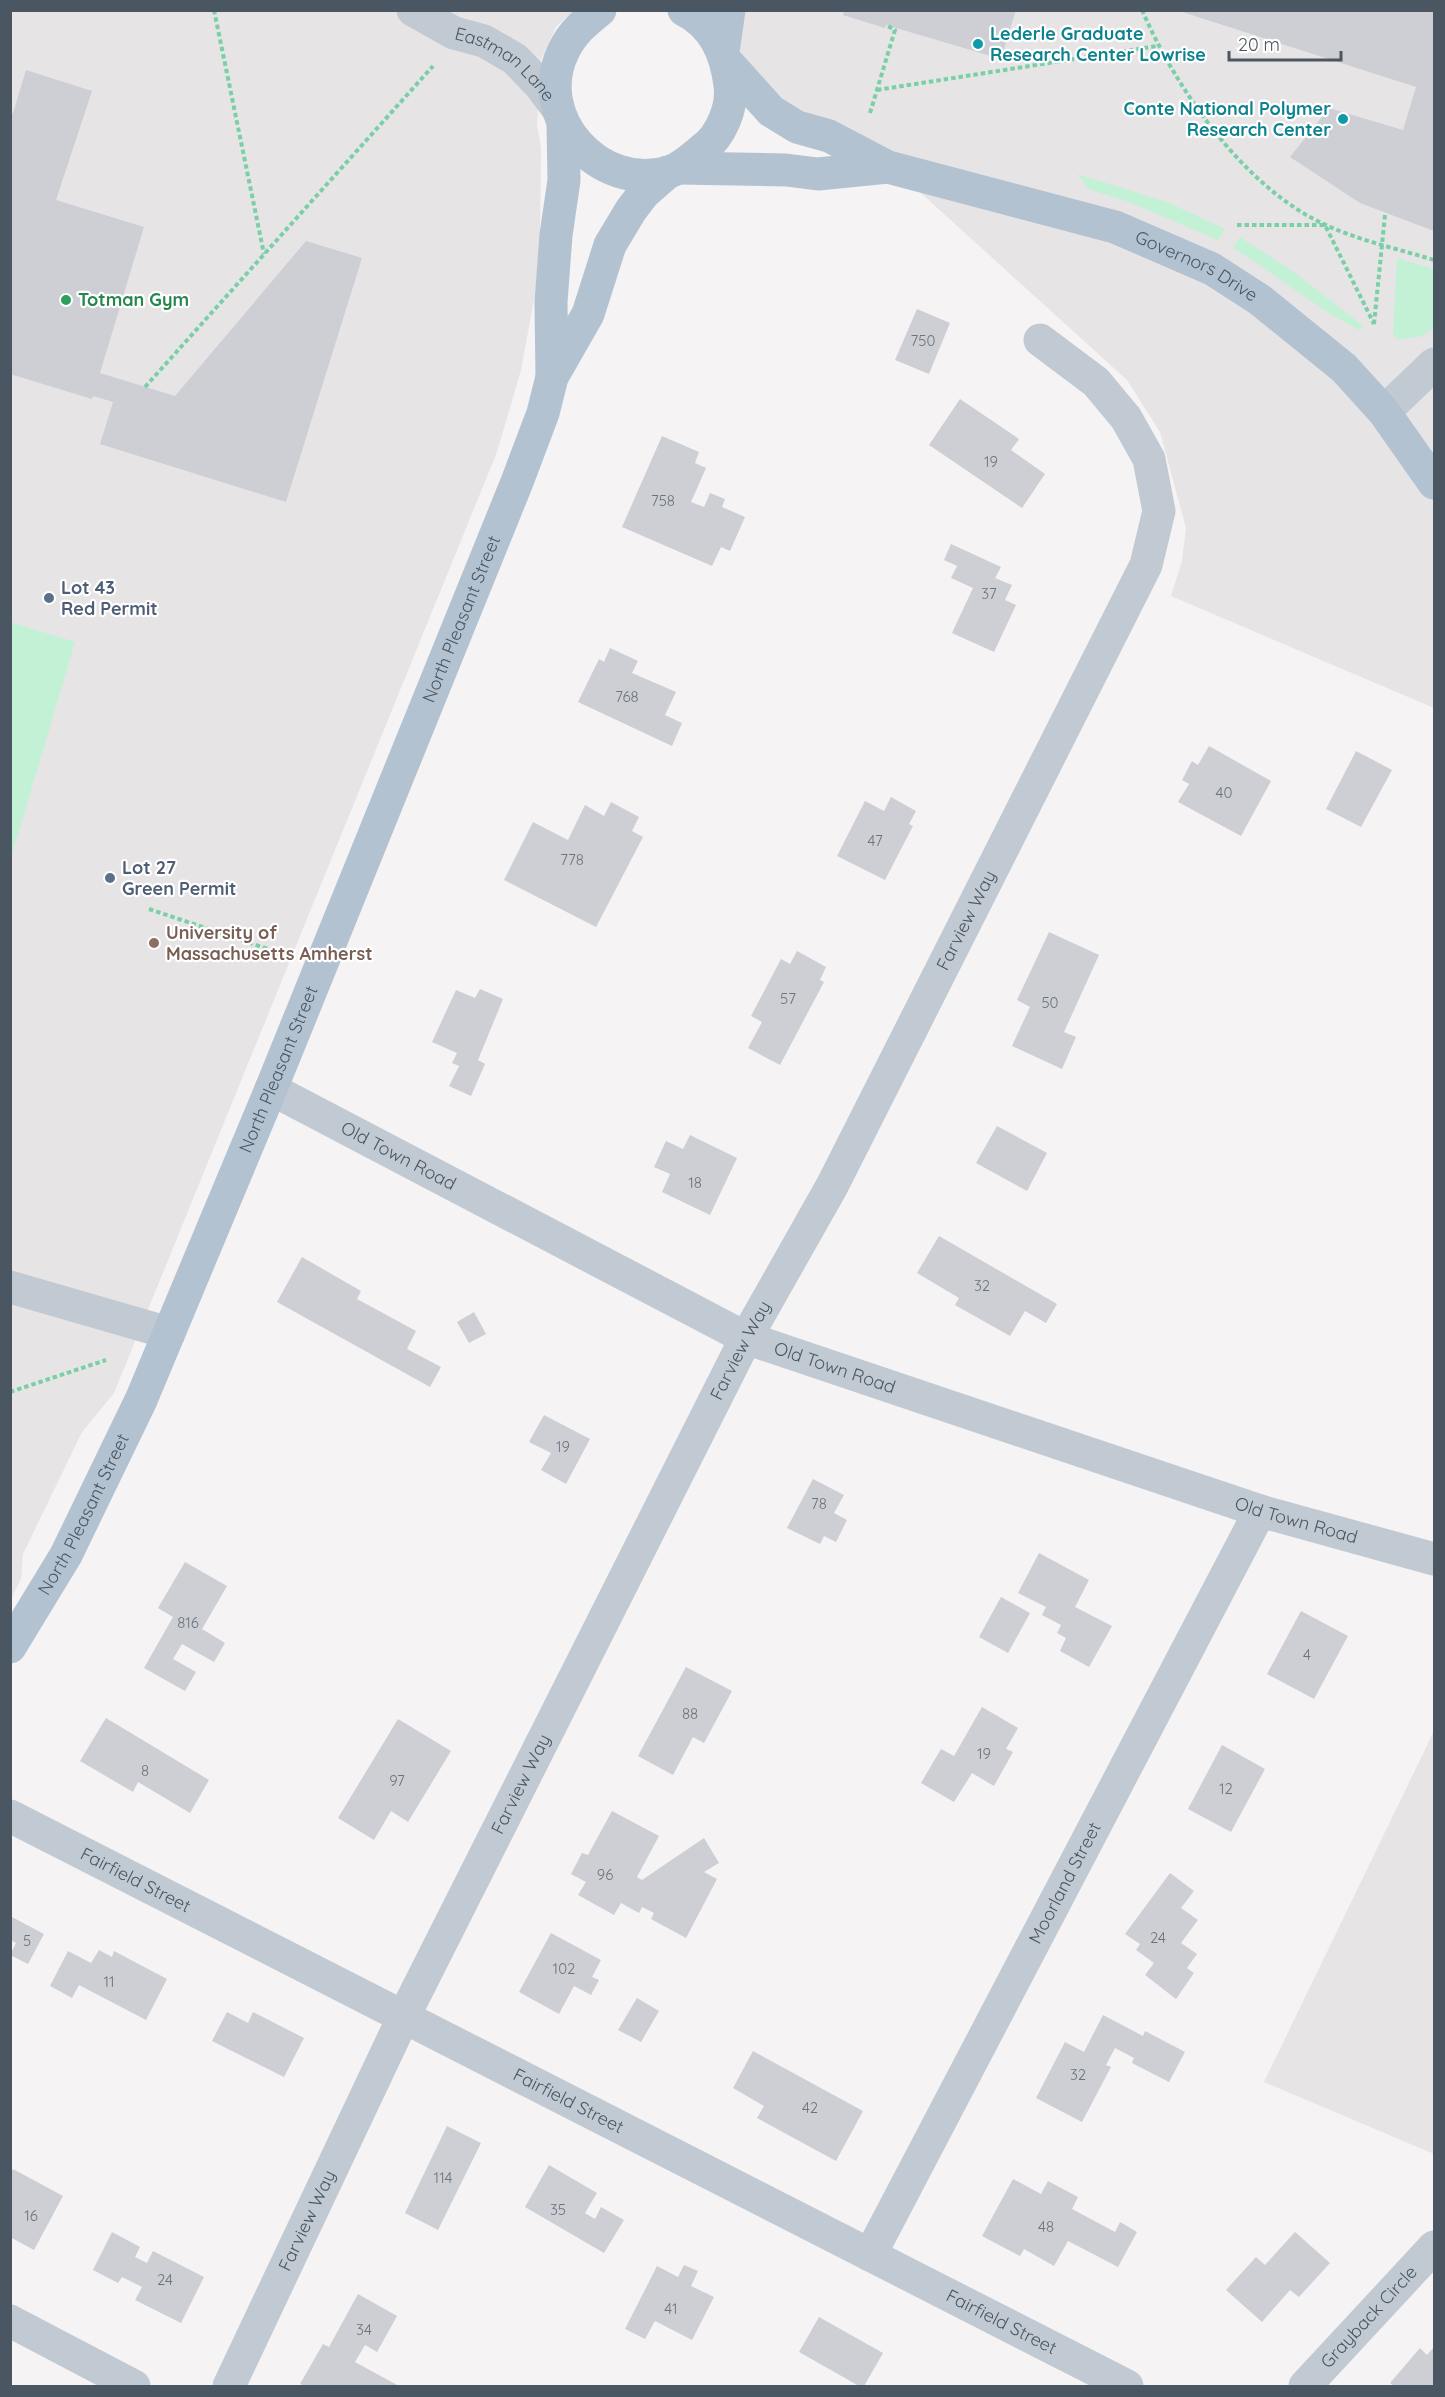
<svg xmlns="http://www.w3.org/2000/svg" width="1445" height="2397" font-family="Quicksand,sans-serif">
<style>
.education{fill:#e6e4e5}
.green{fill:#c3f1d5}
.building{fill:#cdcfd5}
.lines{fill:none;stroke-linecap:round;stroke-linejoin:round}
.path{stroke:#7ad0a6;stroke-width:4;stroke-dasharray:4.5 3;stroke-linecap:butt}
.minor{stroke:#c1cad2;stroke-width:33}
.major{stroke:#b3c2d1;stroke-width:33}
.culture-dot{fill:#0f9aa8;stroke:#fff;stroke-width:2}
.leisure-dot{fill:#2e9e5b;stroke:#fff;stroke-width:2}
.service-dot{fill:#5c6f8a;stroke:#fff;stroke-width:2}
.education-dot{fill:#8d6e63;stroke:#fff;stroke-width:2}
.labels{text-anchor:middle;stroke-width:4.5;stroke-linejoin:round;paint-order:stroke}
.number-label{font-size:15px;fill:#6b747e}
.culture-label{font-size:18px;font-weight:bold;fill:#0d838f;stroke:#fff;text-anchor:start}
.street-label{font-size:18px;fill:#4a5661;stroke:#fff}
.leisure-label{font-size:18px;font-weight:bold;fill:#27864d;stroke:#fff;text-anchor:start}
.service-label{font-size:18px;font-weight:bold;fill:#4e5e75;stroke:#fff;text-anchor:start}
.education-label{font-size:18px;font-weight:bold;fill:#785e54;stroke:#fff;text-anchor:start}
</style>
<rect width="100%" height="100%" fill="#f5f3f3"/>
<path class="education" d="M11,11H573L556,27L541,60L537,125L541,148L540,241L535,294L521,370L497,452L114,1393L82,1432L23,1554L21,1579L11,1599Z
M709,11H1434V708L1171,596L1182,561L1186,528L1160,432L1127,380L912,185L791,108L768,86Z
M1434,1731V2154L1264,2082Z"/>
<path class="green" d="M1077,174L1167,202L1225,229L1218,240L1129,202L1089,189Z
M1240,237L1294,272L1363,326L1360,330C1315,308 1276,274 1233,248Z
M1397,258L1434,269V328L1422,336L1398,340L1393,334Z
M11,622L75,642L11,858L10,622Z"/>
<path class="building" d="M844,10H1016L1001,59L886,25L885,28L843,15Z
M1176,10H1434V231L1360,203L1290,157L1329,108L1403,130L1416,87Z
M26,70L92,91L56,200L144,227L100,373L175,396L306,241L362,258L286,502L100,444L113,402L93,396L92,399L10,374V113H13Z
M917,309L950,323L929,374L895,360Z
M960,399L1019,439L1011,450L1045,474L1022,508L929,445Z
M662,436L699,452L695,463L706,468L691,502L704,507L710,493L725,499L722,507L745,517L730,551L721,547L712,566L622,527Z
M951,544L1001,567L995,578L1012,585L1005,600L1016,605L994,652L952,633L973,588L951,578L957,566L944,560Z
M610,648L638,661L632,673L676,692L665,715L682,723L672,746L578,702L599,659L604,662Z
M1209,746L1271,781L1241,836L1178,802L1189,784L1182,780L1192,761L1198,765Z
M1356,751L1392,770L1361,827L1326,809Z
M891,797L916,811L909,824L913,826L885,880L837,856L865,801L884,811Z
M611,802L639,817L632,831L643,837L596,927L504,880L533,822L568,840L585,805L604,816Z
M1049,932L1099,955L1064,1032L1076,1037L1062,1069L1012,1046L1030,1007L1017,1000Z
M797,951L826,967L820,980L824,982L780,1065L748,1048L762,1022L751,1016L781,959L790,964Z
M480,989L503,999L478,1060L485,1064L471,1096L449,1086L459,1066L452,1063L457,1053L432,1042L456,990L475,998Z
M997,1126L1047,1153L1027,1191L976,1163Z
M690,1135L737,1158L710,1215L662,1192L670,1174L654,1167L666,1141L683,1149Z
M939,1236L1057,1304L1046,1323L1025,1311L1010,1336L955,1305L959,1298L917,1273Z
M302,1257L361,1291L357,1299L416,1331L407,1349L441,1367L430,1387L277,1302Z
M474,1312L486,1334L469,1343L457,1322Z
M544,1415L590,1439L566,1484L541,1470L551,1453L529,1442Z
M813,1479L844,1495L834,1513L847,1520L836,1542L824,1536L820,1544L787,1528Z
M1039,1553L1089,1580L1075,1607L1112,1626L1089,1667L1060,1651L1066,1638L1057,1633L1061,1625L1042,1615L1046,1607L1018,1593Z
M185,1562L227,1586L202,1629L225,1643L214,1662L182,1644L173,1659L196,1672L185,1691L144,1668L173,1617L158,1608Z
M1001,1597L1030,1613L1008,1653L979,1637Z
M1301,1611L1348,1636L1314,1699L1267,1674Z
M686,1667L732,1691L704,1743L693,1737L673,1775L638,1756Z
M982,1707L1018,1728L1006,1749L1013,1752L994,1786L972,1773L954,1802L921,1783L941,1749L954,1756Z
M106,1718L209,1780L190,1813L138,1782L133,1792L80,1761Z
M398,1719L451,1751L408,1822L391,1811L374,1840L338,1818Z
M1222,1745L1265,1769L1231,1832L1188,1809Z
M612,1811L659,1836L637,1877L642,1880L704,1838L719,1863L704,1872L717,1879L686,1938L651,1919L654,1913L642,1907L639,1913L621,1903L614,1915L578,1895L586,1882L571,1874L582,1853L588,1855Z
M1170,1873L1194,1891L1181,1908L1198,1920L1181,1943L1197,1954L1187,1968L1194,1973L1176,1999L1145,1975L1154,1963L1136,1950L1140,1944L1125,1934Z
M10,1916L44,1934L28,1964L10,1955L16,1943L10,1940Z
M551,1933L601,1960L592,1977L599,1980L591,1995L574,1986L559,2014L519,1992Z
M99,1950L112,1957L114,1951L167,1979L146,2020L79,1985L72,1998L50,1986L68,1951L91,1963Z
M637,1998L659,2011L641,2042L618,2030Z
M227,2012L248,2023L253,2012L304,2038L284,2077L212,2041Z
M1103,2015L1143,2036L1145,2031L1185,2052L1169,2082L1132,2063L1134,2058L1115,2048L1106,2065L1111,2067L1082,2122L1036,2098L1065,2042L1084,2052Z
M753,2051L863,2111L836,2161L757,2118L764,2106L733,2088Z
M447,2126L481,2143L438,2230L405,2213Z
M549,2165L597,2193L585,2213L595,2219L601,2207L624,2220L604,2253L525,2207Z
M13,2169L63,2196L34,2250L10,2237V2175Z
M1013,2179L1041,2194L1048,2181L1078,2197L1072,2209L1115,2232L1120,2222L1137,2232L1118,2267L1068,2241L1054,2266L1024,2249L1020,2256L982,2236Z
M112,2232L140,2247L135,2257L147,2263L153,2251L204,2277L181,2323L135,2300L142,2287L122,2277L118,2283L93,2270Z
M1295,2232L1330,2263L1299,2297L1290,2290L1262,2322L1226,2290L1256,2257L1265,2265Z
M684,2265L698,2271L691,2286L714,2297L692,2340L655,2321L645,2339L625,2329L657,2266L678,2277Z
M358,2294L397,2316L377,2352L365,2345L355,2362L399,2386H305L300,2384L323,2344L329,2347Z
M819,2317L883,2353L864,2386H859L799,2352Z
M1434,2347V2386H1394L1390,2383L1420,2348L1427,2355Z"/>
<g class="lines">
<path class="path" d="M214,10L264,254
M1142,10C1176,89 1245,189 1326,225C1360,241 1399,249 1434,260
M877,90L1157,46
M870,113L895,30L886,25
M1237,225H1325L1374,324
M1374,324L1385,215
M145,387L433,66
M149,909L271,950
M10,1392L106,1360"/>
<g class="minor">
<path id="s1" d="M413,10L454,33L484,41L515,59L540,85L558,109"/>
<path d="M1384,412L1434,364"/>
<path id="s2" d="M271,1089L746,1338L1260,1511L1434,1559"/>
<path d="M10,1287L169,1333"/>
<path id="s3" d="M10,1816L1127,2386"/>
<path id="s4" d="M870,2255L1260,1511"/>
<path d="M10,2321L134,2386"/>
<path id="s5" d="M229,2386L404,2016L746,1338L832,1186L1146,565L1159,511L1149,459L1126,418L1096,382L1040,340"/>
<path id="s6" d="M1305,2386L1434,2247"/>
</g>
<g class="major">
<path d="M600,10C585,22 572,33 564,50C530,117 600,193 669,172C682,168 692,158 703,149C721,136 733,107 730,85C726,53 714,25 684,10"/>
<path d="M723,52L729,10"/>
<path id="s7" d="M728,63L771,111L797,127L829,136L888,167L1115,227L1212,269L1260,300L1344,368L1384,412L1434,483"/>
<path d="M679,168L786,170L818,174L888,167"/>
<path d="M552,377L551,302L556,235L564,180L563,125"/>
<path id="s8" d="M10,1647L66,1555L141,1400L271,1089L517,482L543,413L552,377L588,314L610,245L631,210L644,193L668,172"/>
</g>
</g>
<g class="culture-dot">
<circle cx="978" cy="44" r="6"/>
<circle cx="1343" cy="119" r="6"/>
</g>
<circle class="leisure-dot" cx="66" cy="300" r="6"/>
<g class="service-dot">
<circle cx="49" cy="598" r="6"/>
<circle cx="110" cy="878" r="6"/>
</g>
<circle class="education-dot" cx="154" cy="943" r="6"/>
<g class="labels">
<g class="number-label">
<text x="923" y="346">750</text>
<text x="991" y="467">19</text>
<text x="663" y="506">758</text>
<text x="989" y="599">37</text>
<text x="627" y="702">768</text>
<text x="1224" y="798">40</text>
<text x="875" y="846">47</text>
<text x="572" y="865">778</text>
<text x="788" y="1004">57</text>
<text x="1050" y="1008">50</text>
<text x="695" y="1188">18</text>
<text x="982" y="1291">32</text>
<text x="563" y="1452">19</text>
<text x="819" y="1509">78</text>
<text x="188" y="1628">816</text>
<text x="1307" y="1660">4</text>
<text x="690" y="1719">88</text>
<text x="984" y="1759">19</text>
<text x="145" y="1776">8</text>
<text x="397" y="1786">97</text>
<text x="1226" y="1794">12</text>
<text x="605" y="1880">96</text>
<text x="1158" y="1943">24</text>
<text x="27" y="1946">5</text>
<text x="564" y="1974">102</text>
<text x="109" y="1987">11</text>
<text x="1078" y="2080">32</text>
<text x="810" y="2113">42</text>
<text x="443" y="2183">114</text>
<text x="558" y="2215">35</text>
<text x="31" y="2221">16</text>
<text x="1046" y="2232">48</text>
<text x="165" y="2285">24</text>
<text x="671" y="2314">41</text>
<text x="364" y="2335">34</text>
</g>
<g class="culture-label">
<text x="990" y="40">Lederle Graduate<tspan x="990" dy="21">Research Center Lowrise</tspan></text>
<text x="1331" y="115" text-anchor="end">Conte National Polymer<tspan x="1331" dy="21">Research Center</tspan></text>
</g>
<g class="street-label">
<text dy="6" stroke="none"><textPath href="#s1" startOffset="108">Eastman Lane</textPath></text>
<text dy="6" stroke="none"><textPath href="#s7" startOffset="520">Governors Drive</textPath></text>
<text dy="6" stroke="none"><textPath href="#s8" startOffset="1124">North Pleasant Street</textPath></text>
<text dy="6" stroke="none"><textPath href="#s5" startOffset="1641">Farview Way</textPath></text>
<text dy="6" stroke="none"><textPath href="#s8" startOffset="638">North Pleasant Street</textPath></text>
<text dy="6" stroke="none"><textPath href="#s2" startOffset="144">Old Town Road</textPath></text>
<text dy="6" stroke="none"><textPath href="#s5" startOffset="1155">Farview Way</textPath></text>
<text dy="6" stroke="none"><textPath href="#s2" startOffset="630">Old Town Road</textPath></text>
<text dy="6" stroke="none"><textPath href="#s8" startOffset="152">North Pleasant Street</textPath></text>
<text dy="6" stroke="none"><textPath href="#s2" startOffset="1116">Old Town Road</textPath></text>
<text dy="6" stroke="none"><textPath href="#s5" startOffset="669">Farview Way</textPath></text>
<text dy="6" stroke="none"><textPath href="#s3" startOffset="141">Fairfield Street</textPath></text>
<text dy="6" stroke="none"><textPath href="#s4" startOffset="420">Moorland Street</textPath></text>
<text dy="6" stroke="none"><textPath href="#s3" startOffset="627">Fairfield Street</textPath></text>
<text dy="6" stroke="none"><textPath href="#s5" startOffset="183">Farview Way</textPath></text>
<text dy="6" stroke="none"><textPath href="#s6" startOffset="94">Grayback Circle</textPath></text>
<text dy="6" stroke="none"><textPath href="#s3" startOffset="1113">Fairfield Street</textPath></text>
</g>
<g class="leisure-label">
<text x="78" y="306">Totman Gym</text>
</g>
<g class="service-label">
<text x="61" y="594">Lot 43<tspan x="61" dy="21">Red Permit</tspan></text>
<text x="122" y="874">Lot 27<tspan x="122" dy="21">Green Permit</tspan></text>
</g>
<g class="education-label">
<text x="166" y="939">University of<tspan x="166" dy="21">Massachusetts Amherst</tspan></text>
</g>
</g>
<rect width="1445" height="2397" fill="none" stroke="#4a5661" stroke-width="24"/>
<path d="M1229 51v9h112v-9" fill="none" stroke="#4a5661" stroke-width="3"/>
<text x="1238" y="51" font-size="18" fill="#4a5661" stroke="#ffffff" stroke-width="4.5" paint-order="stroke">20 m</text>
</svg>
